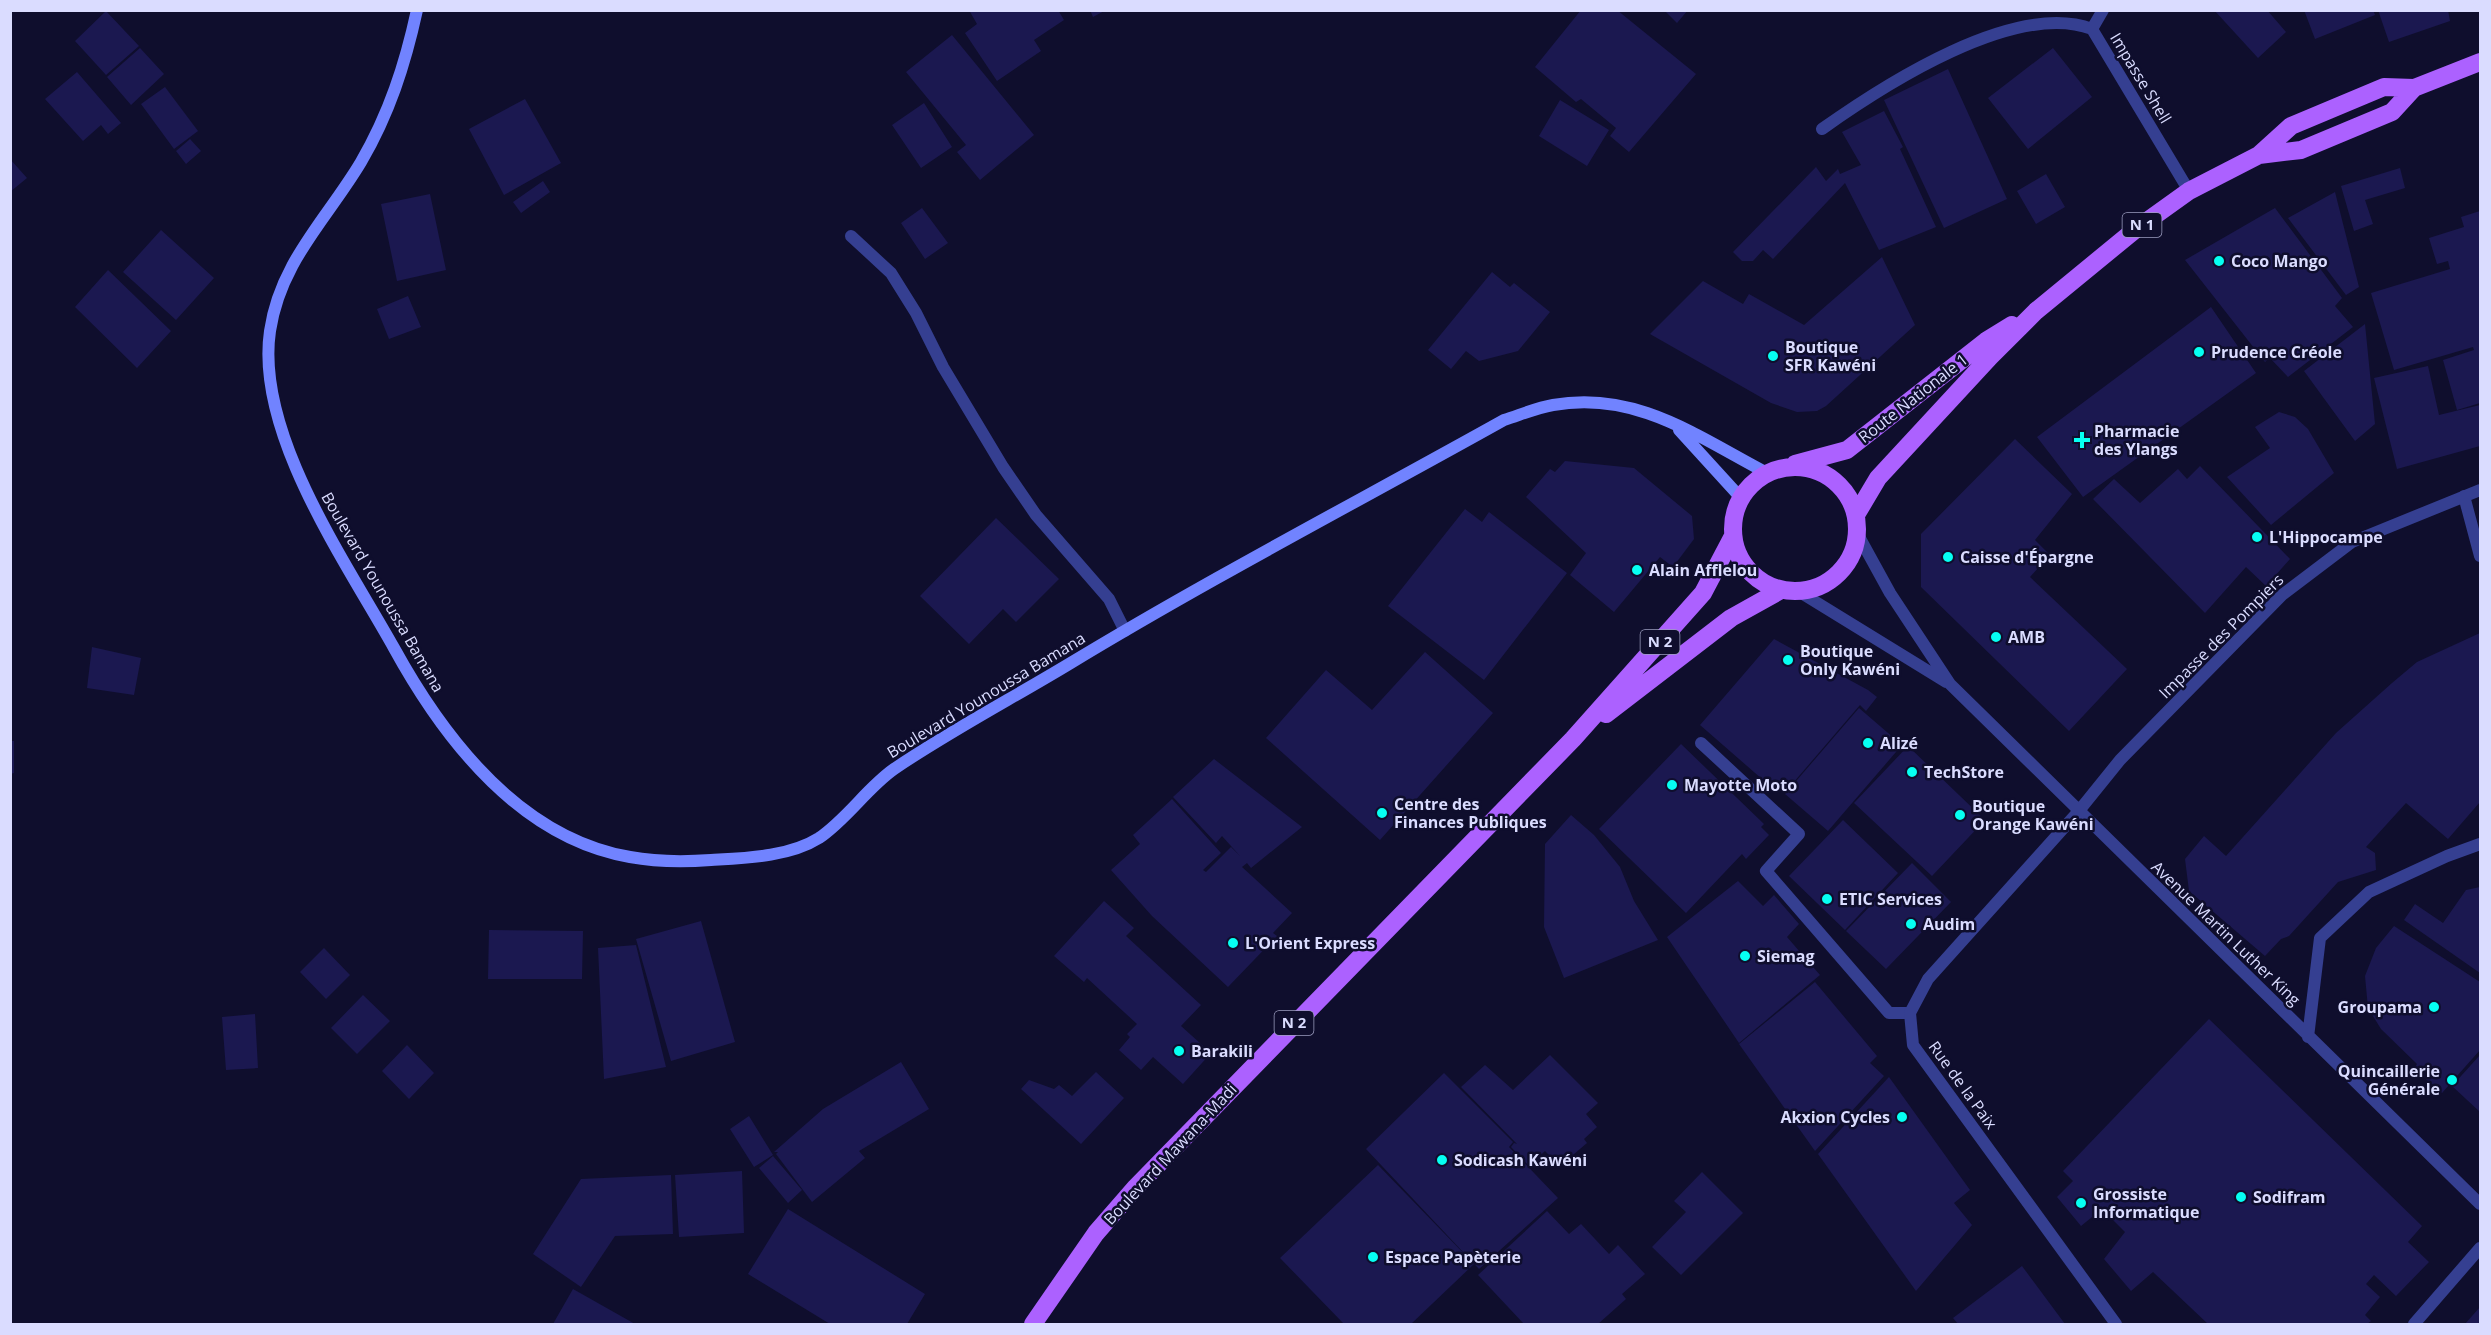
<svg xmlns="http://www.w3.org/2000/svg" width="2491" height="1335" font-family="'Open Sans',sans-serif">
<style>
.building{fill:#1b1850}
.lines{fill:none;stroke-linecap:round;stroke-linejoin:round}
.lane{stroke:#353f91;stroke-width:12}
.street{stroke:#353f91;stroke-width:12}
.secondary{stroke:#7183ff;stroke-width:12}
.primary{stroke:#ac61ff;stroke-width:18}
.poi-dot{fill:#06fff2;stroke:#0f0e2d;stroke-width:2}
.labels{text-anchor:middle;stroke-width:5;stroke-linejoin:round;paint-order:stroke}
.shield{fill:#0f0e2d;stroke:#9d9ec0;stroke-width:1.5}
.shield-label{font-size:15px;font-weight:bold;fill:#dadcff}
.street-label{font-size:16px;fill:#dadcff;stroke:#0f0e2d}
.poi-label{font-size:16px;font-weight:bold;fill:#dadcff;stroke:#0f0e2d;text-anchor:start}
</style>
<rect width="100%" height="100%" fill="#0f0e2d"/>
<path class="building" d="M969,10H1058L1064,20L1034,40L1041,51L997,81L965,33L977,24Z
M1090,10H1106L1093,17Z
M1581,10H1617L1696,74L1629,152L1610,136L1616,128L1581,99L1576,102L1535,67Z
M1664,10H1688L1677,23Z
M2214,10H2267L2286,32L2258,58Z
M2304,10H2373L2375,15L2315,39Z
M2378,10H2448L2450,21L2389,42Z
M106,11L139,46L106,75L75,41Z
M952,35L1034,135L980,180L957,152L966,145L906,72Z
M140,48L164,74L131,105L107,77Z
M2053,48L2092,97L2028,149L1988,98Z
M1948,69L2007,199L1944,228L1884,100Z
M77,72L121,123L108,134L101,125L83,141L45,99Z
M165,87L198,131L174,149L141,104Z
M525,99L561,163L504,195L469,129Z
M1560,100L1609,130L1587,166L1539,136Z
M924,103L952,147L921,168L892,125Z
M1884,111L1903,147L1900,149L1936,227L1879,250L1845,183L1773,259L1763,250L1753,261H1742L1733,252L1816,167L1826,181L1838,169L1840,174L1861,165L1842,132Z
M190,139L201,151L186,164L176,151Z
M10,159L27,178L10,192Z
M2400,168L2405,188L2365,200L2373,224L2354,231L2341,186Z
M2046,174L2065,207L2036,224L2017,191Z
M543,181L550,192L521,213L513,202Z
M2335,192L2359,287L2346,295L2288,218Z
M430,194L446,270L397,281L381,204Z
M922,208L948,243L925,259L901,223Z
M2275,208L2342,298L2335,306L2353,327L2288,377L2270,358L2265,362L2185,260Z
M2480,211V403L2457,410L2443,360L2474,350L2473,347L2394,370L2371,293L2450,269L2448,261L2437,264L2429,238L2464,227L2461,217Z
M161,230L214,278L176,320L123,272Z
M1882,257L1915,325L1826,406L1817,411L1797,412L1771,403L1650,334L1703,281L1743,304L1749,294L1804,325Z
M108,270L171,331L137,368L75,307Z
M1492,272L1510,287L1514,283L1550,312L1518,351L1479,361L1466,351L1451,369L1428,350Z
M408,296L421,327L389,339L377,309Z
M2211,307L2256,373L2083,497L2037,437Z
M2365,324L2375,424L2355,441L2304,371Z
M2428,366L2439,415L2480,405V446L2397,469L2374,378Z
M2279,412L2295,417L2308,429L2334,473L2271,525L2227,477L2270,448L2255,427Z
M2015,439L2072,494L2035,540L2050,555L2030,577L2127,669L2069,731L1921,587V534Z
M1565,461L1634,468L1692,516L1694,539L1673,567L1660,557L1614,612L1570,575L1586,553L1526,497L1550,469L1555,472Z
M2200,466L2290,559L2266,586L2246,567L2205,613L2093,499L2114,479L2140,503L2178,469L2187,479Z
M1465,509L1482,522L1489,512L1567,573L1484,680L1388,606Z
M996,518L1059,579L1016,622L1003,609L969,644L920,596Z
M2480,633V802L2448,839L2406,803L2366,847L2375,853L2376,870L2338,882L2289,936L2281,939L2265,956L2189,891L2185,859L2204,836L2226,856L2336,733L2392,683L2417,662Z
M1774,639L1868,690L1877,697L1866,711L1860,705L1787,790L1775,780L1770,786L1700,725Z
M92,647L141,658L134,695L87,688Z
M1425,652L1493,713L1380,840L1266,738L1326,670L1372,710Z
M1859,708L1902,745L1828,831L1785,794Z
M10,741H14V773L10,774Z
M1681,744L1764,824L1761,827L1769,835L1746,859L1742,854L1686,913L1599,829Z
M1908,746L1985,820L1932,876L1854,803Z
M1214,759L1302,827L1251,868L1247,863L1242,867L1292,913L1273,933L1277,936L1228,987L1152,916L1111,870L1140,844L1133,835L1172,799L1221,853L1203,870L1206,872L1231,847L1240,856L1222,836L1216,843L1173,797Z
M1571,815L1594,835L1620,867L1634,901L1658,940L1564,978L1544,927L1545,844Z
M1843,820L1898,873L1845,930L1789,876Z
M1912,863L1951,902L1886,969L1846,931Z
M1738,881L1763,906L1774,895L1799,924L1787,937L1820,975L1739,1043L1667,937Z
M2480,887V973L2404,920L2415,904L2443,923L2466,890Z
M1104,901L1134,928L1126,936L1201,1005L1181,1026L1211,1053L1183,1084L1153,1057L1141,1070L1119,1050L1130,1037L1127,1034L1137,1024L1087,978L1084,982L1054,956Z
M701,921L735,1042L671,1061L636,939Z
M2394,926L2480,982V1050L2442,1093L2414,1069L2417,1064L2381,1029L2368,1008L2365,976L2376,948Z
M489,930L583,931L582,979H488Z
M636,945L666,1067L604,1079L598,948Z
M324,948L350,975L326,999L300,972Z
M1815,982L1877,1056L1870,1063L1884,1076L1815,1151L1739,1044Z
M363,995L390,1021L357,1054L331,1028Z
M255,1014L258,1068L226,1070L222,1017Z
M2209,1019L2422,1226L2408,1242L2429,1262L2396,1296L2374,1275L2366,1284L2380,1297L2365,1315L2371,1321L2367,1324H2208L2153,1272L2131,1291L2104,1259L2125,1232L2102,1209L2081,1226L2057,1197L2073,1181L2063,1171Z
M407,1045L434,1073L409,1099L382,1071Z
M1550,1055L1598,1103L1586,1114L1597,1127L1584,1139L1587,1143L1560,1166L1545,1151L1529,1166L1511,1147L1514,1143L1517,1144L1461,1087L1485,1065L1513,1090Z
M2480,1055V1112L2452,1086Z
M901,1062L929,1109L859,1151L865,1158L812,1202L776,1154L778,1152H774L823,1109Z
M1096,1072L1124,1098L1081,1144L1021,1089L1029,1080L1054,1089L1059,1085L1072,1096Z
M1444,1073L1513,1142L1509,1147L1558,1198L1479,1269L1366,1149Z
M1889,1077L1970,1190L1954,1203L1972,1225L1916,1291L1818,1154Z
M749,1116L773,1155L754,1167L730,1129Z
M773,1156L802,1190L788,1203L759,1168Z
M1378,1165L1474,1264L1411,1324H1344L1280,1258Z
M742,1171L744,1233L679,1237L675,1175Z
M1702,1172L1743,1213L1681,1275L1652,1247L1686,1212L1674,1201Z
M671,1175L673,1234L615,1236L581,1287L533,1254L581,1179Z
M788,1209L925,1294L907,1324H830L748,1274Z
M1547,1211L1569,1234L1581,1224L1609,1254L1618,1245L1645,1274L1622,1294L1626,1299L1598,1324H1524L1478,1275Z
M2022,1266L2065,1324H1958L1953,1318Z
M573,1289L635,1324H553Z
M2480,1307V1324H2465Z"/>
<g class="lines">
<path class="lane" d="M2092,29L2103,10
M1822,129C1884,85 2015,0 2092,29L2189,191
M1701,743L1799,834L1766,871L1889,1013H1910"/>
<path class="street" d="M851,236L891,273L916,313L943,367L1003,467L1036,515L1109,599L1125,631
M2464,496L2480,556
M1857,533L1890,593L1950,684L2480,1204
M1798,591L1946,682
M2308,1037L2320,938L2369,892L2447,856L2480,844
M2116,1324L1913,1045L1910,1013L1928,979L2078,812L2120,760L2282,595L2352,542L2480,490
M2414,1324L2480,1248"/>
<path class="secondary" d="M417,10C405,65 389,114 361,162C327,219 280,262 270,331C255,433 346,562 394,648C444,739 520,838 630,857C657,862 683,862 711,860C745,858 789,857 819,838C847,819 867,788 894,769C950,731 1011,699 1069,664C1211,578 1359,501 1504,420C1520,415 1536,408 1553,405C1636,390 1698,437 1767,473
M1679,430L1741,498"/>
<path class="primary" d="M2259,155L2301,150L2392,112L2414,88
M1795,464L1847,450L1986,341L2012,325
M1733 529a62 62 0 1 1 124 0a62 62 0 1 1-124 0Z
M1856,515L1878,478L1990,357L2036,311L2136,229L2189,191L2259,155L2291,126L2384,87L2414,88L2480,62
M1606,714L1731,618L1781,590
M1033,1324L1096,1233L1136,1187L1573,739L1703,593L1733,536"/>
</g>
<g class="poi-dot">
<circle cx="2219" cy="261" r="6"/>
<circle cx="2199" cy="352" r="6"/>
<circle cx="1773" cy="356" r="6"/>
<path d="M2079 431h6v6h6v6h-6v6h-6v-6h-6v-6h6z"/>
<circle cx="2257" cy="537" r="6"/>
<circle cx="1948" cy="557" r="6"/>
<circle cx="1637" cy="570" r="6"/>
<circle cx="1996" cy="637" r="6"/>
<circle cx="1788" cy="660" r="6"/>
<circle cx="1868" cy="743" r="6"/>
<circle cx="1912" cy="772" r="6"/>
<circle cx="1672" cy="785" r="6"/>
<circle cx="1382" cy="813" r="6"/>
<circle cx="1960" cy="815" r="6"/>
<circle cx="1827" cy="899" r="6"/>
<circle cx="1911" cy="924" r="6"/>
<circle cx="1233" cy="943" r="6"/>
<circle cx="1745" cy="956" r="6"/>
<circle cx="2434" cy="1007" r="6"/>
<circle cx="1179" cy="1051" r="6"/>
<circle cx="2452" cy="1080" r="6"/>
<circle cx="1902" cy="1117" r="6"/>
<circle cx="1442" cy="1160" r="6"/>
<circle cx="2241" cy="1197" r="6"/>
<circle cx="2081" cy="1203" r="6"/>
<circle cx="1373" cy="1257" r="6"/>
</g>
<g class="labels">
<g class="shield">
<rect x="2122.5" y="213" width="39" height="24" rx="4.5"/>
<rect x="1640.5" y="630" width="39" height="24" rx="4.5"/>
<rect x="1274.5" y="1011" width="39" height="24" rx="4.5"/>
</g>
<g class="shield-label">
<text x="2142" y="230">N 1</text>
<text x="1660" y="647">N 2</text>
<text x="1294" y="1028">N 2</text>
</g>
<g class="street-label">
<text transform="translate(2141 78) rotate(59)" y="6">Impasse Shell</text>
<text transform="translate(1913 398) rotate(-38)" y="6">Route Nationale 1</text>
<text transform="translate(383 592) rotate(60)" y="6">Boulevard Younoussa Bamana</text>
<text transform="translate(2221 636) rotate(-45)" y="6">Impasse des Pompiers</text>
<text transform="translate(986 695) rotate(-31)" y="6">Boulevard Younoussa Bamana</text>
<text transform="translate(2226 933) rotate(44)" y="6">Avenue Martin Luther King</text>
<text transform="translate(1963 1085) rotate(54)" y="6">Rue de la Paix</text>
<text transform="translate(1170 1154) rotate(-47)" y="6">Boulevard Mawana-Madi</text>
</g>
<g class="poi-label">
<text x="2231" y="267">Coco Mango</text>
<text x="1785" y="353">Boutique<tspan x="1785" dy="18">SFR Kawéni</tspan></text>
<text x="2211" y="358">Prudence Créole</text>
<text x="2094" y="437">Pharmacie<tspan x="2094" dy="18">des Ylangs</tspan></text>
<text x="2269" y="543">L'Hippocampe</text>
<text x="1960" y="563">Caisse d'Épargne</text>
<text x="1649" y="576">Alain Afflelou</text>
<text x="2008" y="643">AMB</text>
<text x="1800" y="657">Boutique<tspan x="1800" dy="18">Only Kawéni</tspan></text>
<text x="1880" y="749">Alizé</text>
<text x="1924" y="778">TechStore</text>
<text x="1684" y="791">Mayotte Moto</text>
<text x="1394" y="810">Centre des<tspan x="1394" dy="18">Finances Publiques</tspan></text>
<text x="1972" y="812">Boutique<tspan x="1972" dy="18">Orange Kawéni</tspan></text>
<text x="1839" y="905">ETIC Services</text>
<text x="1923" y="930">Audim</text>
<text x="1245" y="949">L'Orient Express</text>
<text x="1757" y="962">Siemag</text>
<text x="2422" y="1013" text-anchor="end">Groupama</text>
<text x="1191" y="1057">Barakili</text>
<text x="2440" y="1077" text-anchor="end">Quincaillerie<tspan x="2440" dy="18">Générale</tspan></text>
<text x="1890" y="1123" text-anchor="end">Akxion Cycles</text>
<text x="1454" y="1166">Sodicash Kawéni</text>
<text x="2093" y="1200">Grossiste<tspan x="2093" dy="18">Informatique</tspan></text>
<text x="2253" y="1203">Sodifram</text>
<text x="1385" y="1263">Espace Papèterie</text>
</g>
</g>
<rect width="2491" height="1335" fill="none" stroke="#dadcff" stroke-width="24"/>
</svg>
